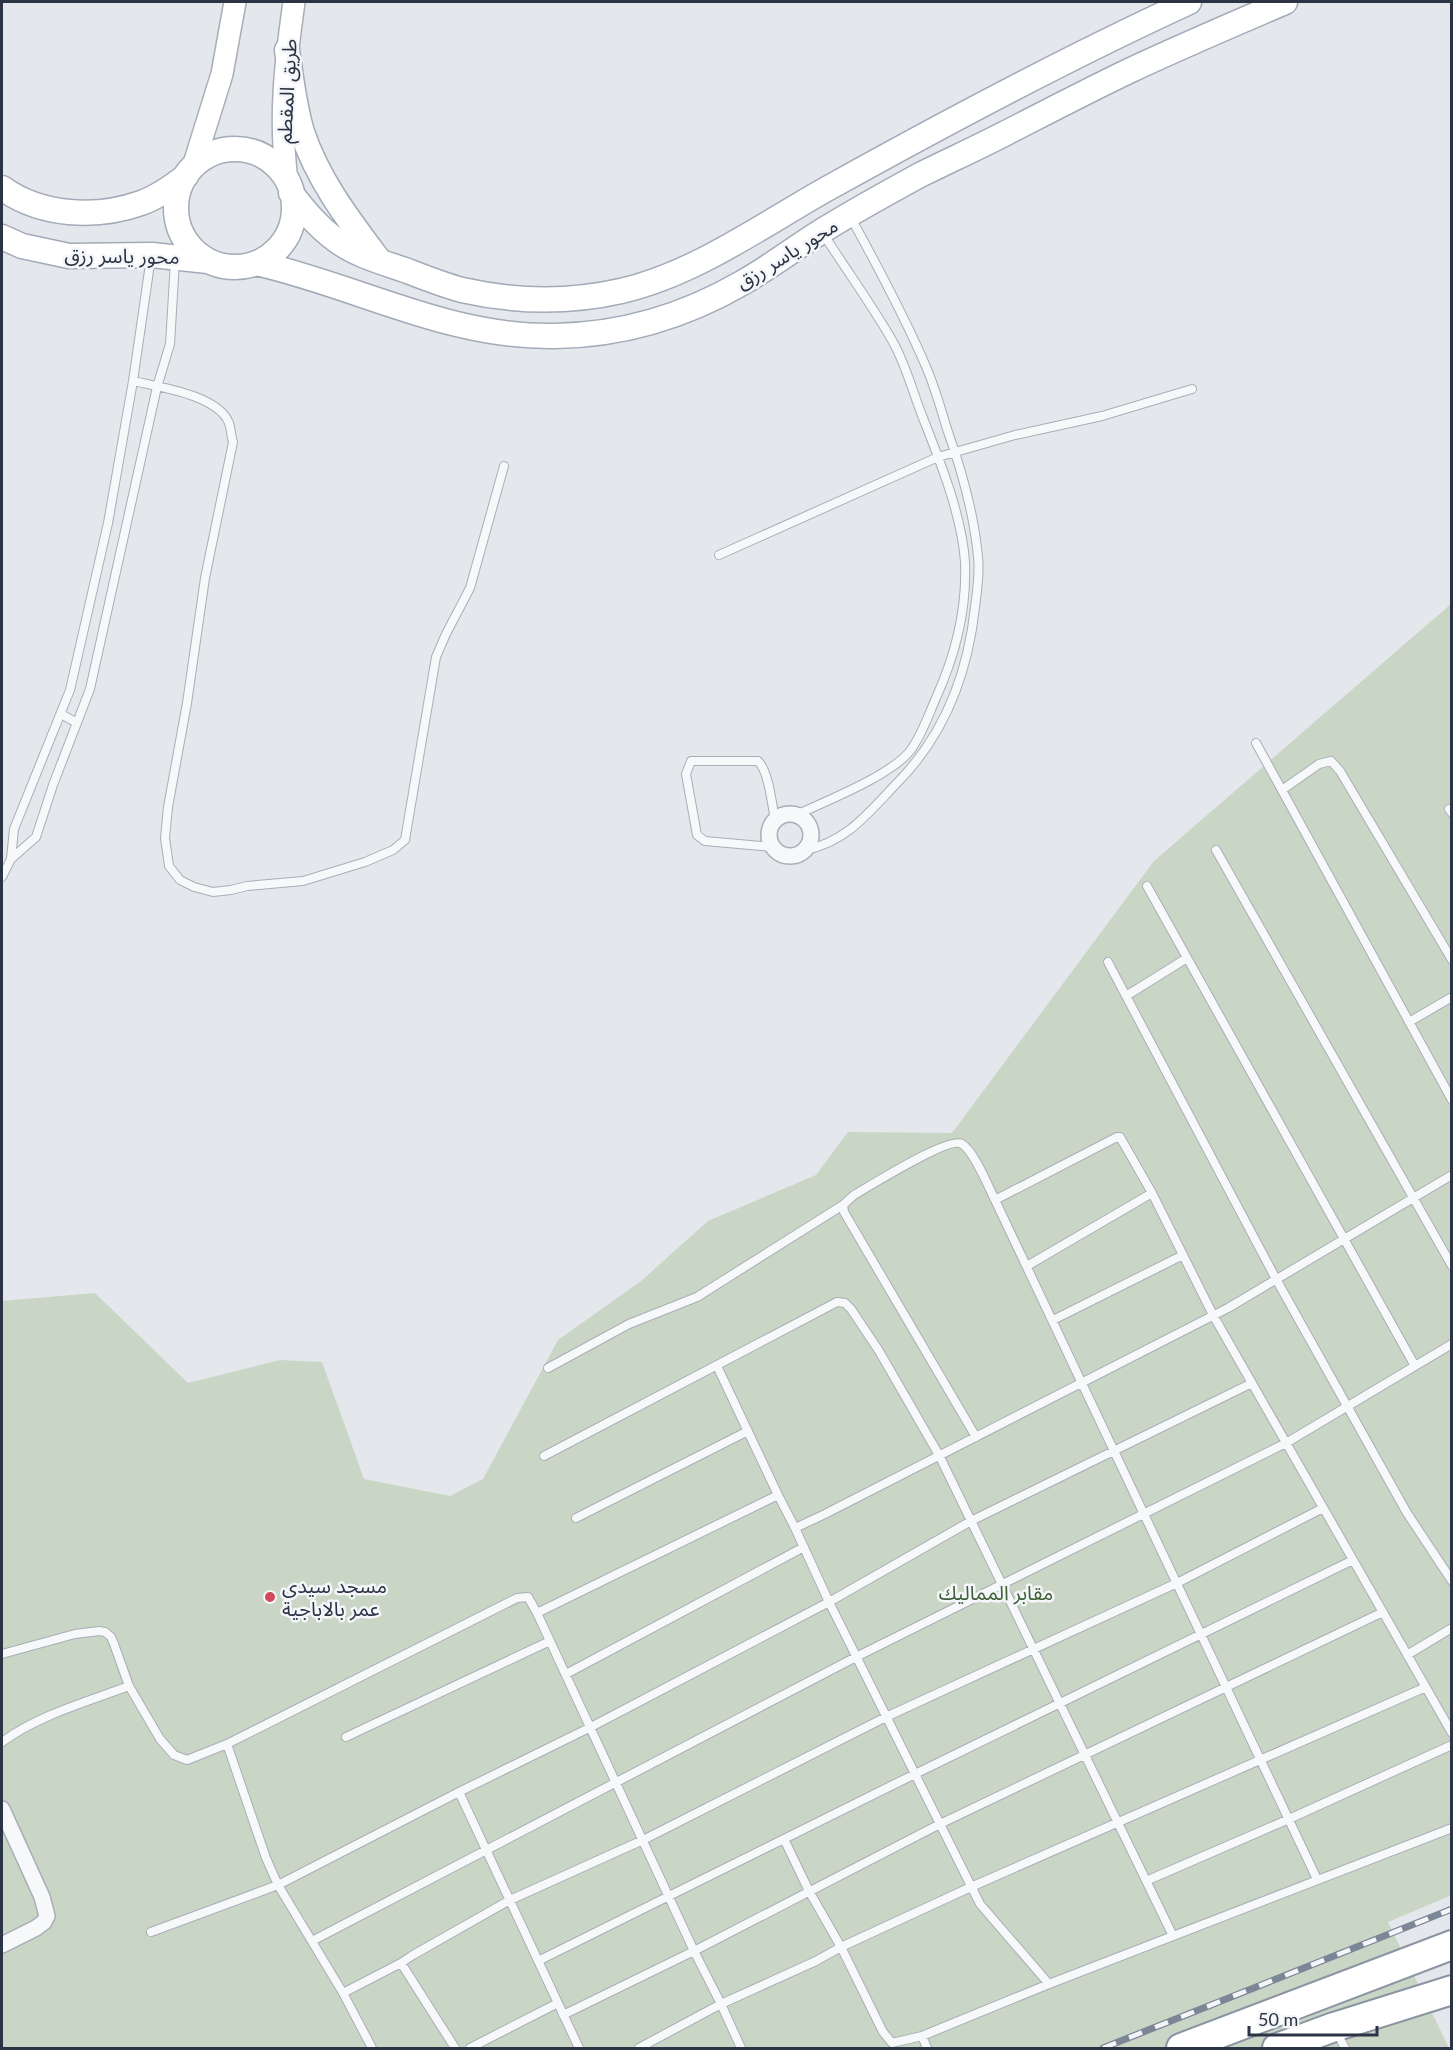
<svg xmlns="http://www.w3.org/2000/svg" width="1453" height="2050" font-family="Lato,'Noto Sans Arabic',sans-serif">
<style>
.green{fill:#c9d6c5}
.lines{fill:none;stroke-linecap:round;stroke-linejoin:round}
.lane-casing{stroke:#a9aeb7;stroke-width:10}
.street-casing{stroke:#a9aeb7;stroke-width:18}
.secondary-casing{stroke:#a9aeb7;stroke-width:24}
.primary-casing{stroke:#a3abb8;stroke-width:27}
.highway-casing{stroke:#8b94a3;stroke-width:32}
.lane{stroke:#f7f8fa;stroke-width:8}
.street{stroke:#f7f8fa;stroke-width:15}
.secondary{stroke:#fff;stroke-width:21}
.primary{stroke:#fff;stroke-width:24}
.highway{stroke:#fff;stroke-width:28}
.rail-casing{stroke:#7d8696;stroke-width:7}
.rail{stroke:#f4f6f9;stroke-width:4.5;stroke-dasharray:14;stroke-linecap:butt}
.poi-dot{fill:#d1495b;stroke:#f4f6f9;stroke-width:2}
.labels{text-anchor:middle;stroke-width:5;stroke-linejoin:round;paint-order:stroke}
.street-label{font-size:20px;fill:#2b3445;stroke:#f4f6f9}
.poi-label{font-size:20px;fill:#2b3445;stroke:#f4f6f9;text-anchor:start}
.park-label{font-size:20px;fill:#3f6138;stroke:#f4f6f9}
</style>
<rect width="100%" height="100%" fill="#e4e7ec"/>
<path class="green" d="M1451,604L1452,1895L1388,1922L1449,2048H2V1301L95,1293L188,1383L280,1360L322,1362L364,1479L450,1496L483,1479L558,1340L641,1281L708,1221L816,1175L848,1132L952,1133L1154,861Z"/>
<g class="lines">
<defs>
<path id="lane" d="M133,381C159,387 218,395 229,423C231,429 231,436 233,442L205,578L187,703L168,807L165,838L169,866L180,880L194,887L213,892L231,890L247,886L303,881L365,862L393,850L405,840L436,657L446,634L470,588L504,466
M719,555L938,457L1015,435L1102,416L1192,389
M61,714L77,723
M1256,743L1452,1100
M1282,790L1319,764L1331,761L1340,771L1452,960
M1449,809L1452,813
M796,815C826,801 890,776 910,751C922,735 928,716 936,698C955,656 967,608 965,562C962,516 940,461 923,418C913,393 906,365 893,342C872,305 847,271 824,235
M773,847L705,841L697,835L686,774L691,761H758C769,772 772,805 775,820
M805,850C847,842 869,812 898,782C945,734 968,672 975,607C977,591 980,573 978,557C974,513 962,471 947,429C941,409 935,388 927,369C905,317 878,267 851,218
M1216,850L1452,1266
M11,859L36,837L53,785L90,689L157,387L170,344L175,261
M2,877L11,859L14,829L70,690L108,523L133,381L151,257
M1147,886L1415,1366
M1108,962L1276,1279L1407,1513L1452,1581
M1126,996L1187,958
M1409,1022L1452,997
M995,1200L1117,1137H1120L1152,1193
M1027,1266L1152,1193L1213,1315L1452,1733
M1053,1320L1183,1255
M717,1366L778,1495
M548,1368L629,1324L697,1297L843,1205
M976,1437L844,1212L843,1205L854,1195C870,1186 949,1136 962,1144C974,1151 988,1186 995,1200L1317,1879
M544,1456L837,1302L845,1303L851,1309L879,1351L939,1455L1173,1936
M576,1518L748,1431
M537,1613L778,1495L795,1528
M2,1654L75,1634L99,1631L105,1632L111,1637L114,1644L129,1686L160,1739L174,1755L187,1760L227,1744L517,1598L528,1597L537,1613L694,1951L721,2004L816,1961L841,1947L883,2032L892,2043L922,2036L1049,1984L1452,1828
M1407,1655L1452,1628
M566,1674L804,1547
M346,1737L550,1641
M2,1742C39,1715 86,1702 129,1686
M227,1744L266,1858L278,1885L343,1993L372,2048
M784,1839L809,1891L841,1947L971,1887L1426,1687
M1146,1881L1289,1819L1452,1745
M151,1932L278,1885L459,1792
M312,1941L856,1657L1286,1443L1452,1344
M538,1961L915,1774L1353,1560
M1049,1984L980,1904L829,1602L795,1528L825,1514L1228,1308L1452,1175
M343,1993L401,1963
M563,2015L694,1951L940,1824L1383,1612
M1336,2031L1345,2048
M922,2036L927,2048
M455,2048L401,1963L413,1955L510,1900L643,1840L886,1717L1177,1583L1323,1508
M470,2048L558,2003
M579,2048L459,1792L591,1727L829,1602L971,1521L1252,1383
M639,2048L721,2004L741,2048"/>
<path id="street" d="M769 835a21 21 0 1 1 42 0a21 21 0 1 1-42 0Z
M2,1809L42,1897L47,1916L44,1922L36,1928L2,1945"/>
<path id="secondary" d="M193,167L222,74L235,2
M287,181C279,116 285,66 294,2"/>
<path id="primary" d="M287,50C291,77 294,105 302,132C318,180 348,219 378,259
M176 208a59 59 0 1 1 118 0a59 59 0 1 1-118 0Z
M2,188C41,216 96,219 141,203C158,197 172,187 186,176
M291,193C305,211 318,227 336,240C356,255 381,262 405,270C423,277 443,285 462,290C515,302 568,303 621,291C696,274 765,223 832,186C949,121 1067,58 1189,2
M2,237L22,246L69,256L152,255L208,261
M256,263C358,286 448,338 555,336C621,335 685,316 742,283C770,267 795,248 822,231C854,211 887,193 920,175C948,161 977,148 1006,133C1047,112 1089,90 1131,70C1182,46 1234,24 1285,2"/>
<path id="highway" d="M1181,2048L1452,1945
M1277,2048L1334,2027L1452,1990"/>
</defs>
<use href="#lane" class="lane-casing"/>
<use href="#street" class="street-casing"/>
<use href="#secondary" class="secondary-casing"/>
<use href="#primary" class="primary-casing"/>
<use href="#highway" class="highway-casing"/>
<use href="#lane" class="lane"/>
<use href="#street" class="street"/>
<use href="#secondary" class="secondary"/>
<use href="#primary" class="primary"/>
<use href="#highway" class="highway"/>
<defs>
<path id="rail" d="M1103,2048L1452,1909"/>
</defs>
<use href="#rail" class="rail-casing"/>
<use href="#rail" class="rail"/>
</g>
<circle class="poi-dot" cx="270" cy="1597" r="6"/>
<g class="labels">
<g class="street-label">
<text transform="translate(287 91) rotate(-87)" y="7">طريق المقطم</text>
<text transform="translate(787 254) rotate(-32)" y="7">محور ياسر رزق</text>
<text transform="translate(122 256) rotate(1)" y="7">محور ياسر رزق</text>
</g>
<g class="poi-label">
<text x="282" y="1593">مسجد سيدى<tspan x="282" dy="23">عمر بالاباجية</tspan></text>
</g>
<g class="park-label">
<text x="996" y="1600">مقابر المماليك</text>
</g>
</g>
<rect width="1453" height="2050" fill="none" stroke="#2b3445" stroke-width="6"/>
<path d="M1249 2026v9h128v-9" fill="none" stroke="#2b3445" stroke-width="3"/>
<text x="1258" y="2026" font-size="18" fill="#2b3445" stroke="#f4f6f9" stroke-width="4.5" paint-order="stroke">50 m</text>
</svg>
